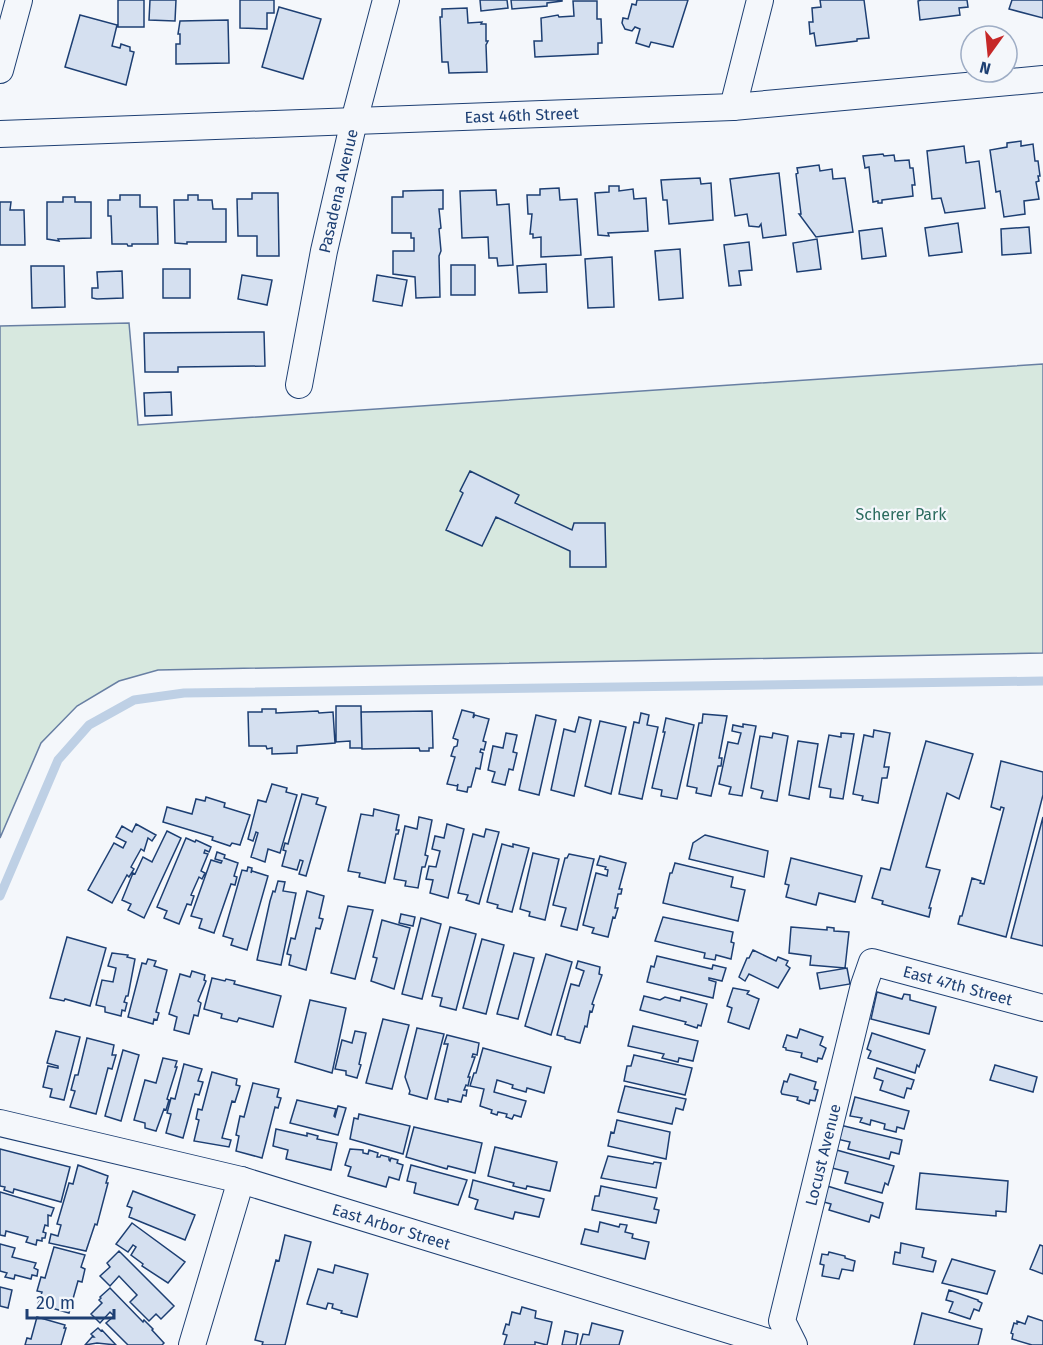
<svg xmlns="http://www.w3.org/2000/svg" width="1043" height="1345" font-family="'Fira Sans',sans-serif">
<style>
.green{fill:#d7e8df;stroke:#687fa3;stroke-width:1.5}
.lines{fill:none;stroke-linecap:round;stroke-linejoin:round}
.stream{stroke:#bed0e5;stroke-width:9}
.building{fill:#d5e0f0;stroke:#1d3f73;stroke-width:1.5}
.minor-casing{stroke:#1d3f73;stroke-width:28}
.minor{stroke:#f4f7fb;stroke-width:26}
.labels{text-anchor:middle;stroke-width:4.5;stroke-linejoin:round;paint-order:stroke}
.street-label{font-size:16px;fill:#1d3f73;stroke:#f4f7fb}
.park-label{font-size:16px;fill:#2c6c60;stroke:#f4f7fb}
</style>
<rect width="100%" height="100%" fill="#f4f7fb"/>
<path class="green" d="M129,323L138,425L1043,364V653L158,670L119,681L77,706L41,743L0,838V326Z"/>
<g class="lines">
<path class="stream" d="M0,896L58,760L89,725L134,700L184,693L1043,681"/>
</g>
<path class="building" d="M118,0H144V27H118Z
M150,0H176L175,21L149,20Z
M240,0H274V13H267V29L240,28Z
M480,0H507L508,8L481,11Z
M511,0H562V1L547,3V6L512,9Z
M637,0H688L673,47L651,42L649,47L636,43L640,29L635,27L632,31L625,29L622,23L623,18L628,19L632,4L636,5Z
M820,0H864L869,38L857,39V41L816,46L814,33L810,34L809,22H813L812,8L821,7Z
M921,0H967L968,7L959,8L960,15L920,20L918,1Z
M1012,0H1043V18L1009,9Z
M573,1H597V19H601L602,43H598V54L535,57L534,41H542L541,18L558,15L559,17L574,16Z
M279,7L321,19L303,79L262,67Z
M467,8L468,23L482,22L481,24H486V41H488L486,45L487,72L449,73L448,62H442L440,17H442V9Z
M80,15L117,25L112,46L120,48L121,44L130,47V51L134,52L126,85L65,67Z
M228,20L229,63L176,64V44H180V34H178L180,21Z
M1021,141V146L1033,144L1035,161H1038L1040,176H1038L1039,181L1036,182L1039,199L1024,201L1025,214L1004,217L1000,191L996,192L990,150L1007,147V143Z
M964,146L966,163L979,161L985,208L945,213L941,198L932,199L927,151Z
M883,154L884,156L894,155L895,161L909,160L910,168H913L915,185H912L913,196L882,200V203H878V201L873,202L869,167L865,168L863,156Z
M819,165L820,171L832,169L833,179L845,178L853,232L816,237L799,214H801L796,174L798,173L797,168Z
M779,173L786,235L763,238L761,224L759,227L749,226L747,214L735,216L730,179Z
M700,178L701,184L711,183L713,220L669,224L667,200H663L661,180Z
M609,186H619V191L633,189L634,199L646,198L648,231L608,233L609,236L598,235L595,193L609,192Z
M559,188L560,200L577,199L581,255L541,257V237L533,238V234H530L532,214H528L527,195H540V189Z
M443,190V209H439L441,228L439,229L441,251L439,256L440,297L416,298L415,277L393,274V251H414V238H411V233H392V197H403V191Z
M496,190L497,205L509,204L513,265L498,266L497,258H489L488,237L462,238L460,191Z
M252,193H278L279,256H257V236H238L237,199H252Z
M120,195H140V207H157L158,244H132V246H128L127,244H112L111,216H108V200H120Z
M188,195H198V200H212L213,209H226V242H187V244L175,243L174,200H188Z
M63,197H75V202H91V238L58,239L59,241L47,239V202H63Z
M0,202H11L10,210H24L25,245H0Z
M958,223L962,252L929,256L925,228Z
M1029,227L1031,253L1002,255L1001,229Z
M882,228L886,256L862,259L859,231Z
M817,239L821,269L797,272L793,243Z
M749,242L752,270L739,271L741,285L729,286L724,245Z
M680,249L683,298L659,300L655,251Z
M612,257L614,307L588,308L585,259Z
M546,264L547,292L519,293L517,266Z
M451,265H475V295H451Z
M31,266H64L65,307L32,308Z
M163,269H190V298H163Z
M122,271L123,298L97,299L92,298V288H98L97,272Z
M242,275L272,280L267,305L238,299Z
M377,275L407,280L402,306L373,301Z
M264,332L265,366L178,367V372H145L144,333Z
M171,392L172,415L145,416L144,393Z
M470,471L519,495L515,503L572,530L574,523H605L606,567H570V551L496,517L482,546L446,530L463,493L460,491Z
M336,706H361L362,748H350V741L336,742Z
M262,709H276V713L318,711L319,713L333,712L335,743L297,746V753L272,754V748L267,749L266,746H249L248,712H262Z
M462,710L474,713L473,718L475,715L489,719L483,741L486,742L484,750L481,749L480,752L483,753L480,769L476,768L471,787H468L467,792L457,790L458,784L457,786L447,784L455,757L451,756L454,747L457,746L458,740L453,738Z
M432,711L433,748H429V751H420L419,748L362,749L361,712Z
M641,713L649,715L647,725L658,727L642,799L619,794L634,722L639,723Z
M703,714L727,716L719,758H722L721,766H718L711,796L696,793L697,788L687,786L699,723H702Z
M536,715L556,720L539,795L519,790Z
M579,717L591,720L574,796L551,790L564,729L575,732Z
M666,718L694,725L677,799L661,796L662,790L652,788L665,732H663Z
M600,721L626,727L611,794L585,786Z
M743,724L756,726L742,796L729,794L731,787L719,784L728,742L738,744L741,733L732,731L733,725L743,727Z
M874,730L890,733L884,767H889L887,778H882L878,803L862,800L863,796L853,794L864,735L873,737Z
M506,733L517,735L513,752L517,753L513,770L509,769L505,785L492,782L495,772L488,770L493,746L503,748Z
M773,733L788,736L777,801L761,798L763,791L751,788L760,736L772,738Z
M841,733L854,734L843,799L830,797L831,789L819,787L829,735L841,737Z
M798,741L818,744L809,799L789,795Z
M926,741L973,754L959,799L947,793L926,867L940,870L929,908H931L929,917L882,904L883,901L872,898L881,868L890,870Z
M1001,761L1043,772V795L1006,937L958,924L960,916H962L972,878L981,881L980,883L984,884L1004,808L1001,807L1000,810L991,807Z
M272,784L287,788L286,792L297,795L280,853L268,849L265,862L251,857L258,833L256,832L253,841L248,839L258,800L266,802Z
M302,794L318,798L316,804L326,807L306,876L299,874L303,861L300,860L297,870L282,866L286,851L283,850L285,843L288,844Z
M206,797L225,803L224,807L250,815L240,845L232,843L230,846L212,840L213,837L163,822L167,807L192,814L196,799L205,801Z
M374,809L399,815L396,830H399L398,834H396L385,883L359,877L360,873L348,871L361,814L373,816Z
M419,817L432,820L425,855L428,856L425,867H422L418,888L405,886L406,881L394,879L405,826L417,829Z
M1043,817V946L1011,938Z
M136,824L156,835L152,841L148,838L144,851L141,849L131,867L134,869L129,877L127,875L112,903L88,890L114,843L123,848L126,842L116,837L122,826L132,832Z
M447,824L464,829L448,898L430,893L433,880L426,879L429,866L436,867L440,851L432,849L435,836L444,838Z
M486,829L499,832L479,904L466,900L468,895L458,893L473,834L484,837Z
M167,831L181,838L144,918L128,910L131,904L122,900L133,873L135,874L143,857L152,862Z
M705,835L768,851L764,877L689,859L693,843Z
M186,838L195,842L196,840L211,847L209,852L205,850L204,853L208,854L201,871L205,873L202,879L199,877L191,895L194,896L191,905L187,904L179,924L164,918L167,911L157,907Z
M502,844L513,847V844L529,848L512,912L497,908L498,905L487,902Z
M217,852L225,855L224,858L238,863L234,876L237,877L235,885L231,884L214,933L199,928L202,919L191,916L211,860L221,863L222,861L215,859Z
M533,853L559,859L545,920L529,916L530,912L520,909Z
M569,854L594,859L577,930L561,926L566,908L553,905L565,858H567Z
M600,856L626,863L619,889H622L621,894H618L615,908H618L615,918L613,917L608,937L592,933L594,928L583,925L596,873L607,876L608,870L605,869L606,867L597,865Z
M791,858L862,876L855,902L819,893L816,905L786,897L789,885L785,884Z
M675,863L733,877L731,887L745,890L738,921L663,903L670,873H672Z
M248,867L252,868L251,873L252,871L268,876L247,950L231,945L233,939L223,936L242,870L247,871Z
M278,881L285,882L283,891L296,893L281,965L257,960L270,901L273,891L275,892Z
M307,891L324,896L319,918L323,919L320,929L316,928L306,970L289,965L291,955L287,954L291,938L295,939Z
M348,906L373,910L355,979L331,973Z
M401,914L415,917L413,926L399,923Z
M663,917L733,932L731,942L734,943L731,959L716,955L715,960L704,958L705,953L655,941Z
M421,918L441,924L422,999L402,994Z
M382,920L410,928L394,989L371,981L377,958L373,957Z
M450,927L476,934L456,1010L440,1006L442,998L432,996Z
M791,927L827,930V927L834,928V931L849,932L845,968L810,965L811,956L789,953Z
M67,937L106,948L90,1006L65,999L64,1001L50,998Z
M482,939L504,945L486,1014L463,1008Z
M753,950L776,961L778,957L788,961L786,965L790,968L778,988L749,974L745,981L739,977L747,958H749Z
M112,953L128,955L127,957L135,959L128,996H126L124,1002L127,1003L125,1011L122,1010L121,1016L105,1012V1007L96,1005L102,980L113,982L116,968L108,966Z
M514,953L534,958L518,1019L497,1014Z
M546,954L572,962L551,1035L525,1026Z
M657,956L712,969L713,965L726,968L722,981L709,978V980L716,982L713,998L647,982L651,966L654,967Z
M148,959L156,961L154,966L167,970L156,1012L159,1013L157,1020L154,1019L153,1024L128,1017L142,963L146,964Z
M578,961L600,967L599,974L602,975L592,1004L594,1005L592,1012L590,1011L587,1027L585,1026L580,1043L565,1039V1037L557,1035L571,984L579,986L584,971L576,968Z
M847,968L850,984L820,989L817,973Z
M192,971L205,975L204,980L206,981L198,1001L201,1003L198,1016L194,1015L189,1034L174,1030L177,1017L169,1014L180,974L190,977Z
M212,978L225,981L226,979L235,981L234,984L281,996L273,1027L239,1018L237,1022L221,1018L222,1014L204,1009Z
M733,988L749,991L747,994L759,999L749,1029L728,1022L732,1008L727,1006Z
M877,992L902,999L904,994L910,995V1000L936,1007L929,1034L871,1019Z
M644,996L660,1000L665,997L680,1001L681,997L707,1004L701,1026L698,1025L697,1028L685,1024L686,1022L640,1010Z
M310,1000L346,1008L332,1073L295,1062Z
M383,1019L409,1025L392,1089L366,1083Z
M633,1026L698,1041L693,1061L679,1058L678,1062L662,1058L664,1054L628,1046Z
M417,1028L444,1034L427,1099L409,1094L410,1091L405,1077Z
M800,1029L823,1037L820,1045L826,1048L822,1059L818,1058L817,1062L801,1057L802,1053L786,1050V1048L783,1047L787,1035L797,1038Z
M56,1031L80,1037L64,1100L50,1097L52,1089L43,1087L48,1066L58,1068V1066L47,1063Z
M355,1031L366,1033L359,1064L361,1065L357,1078L346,1075V1071L335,1069L342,1040L352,1043Z
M872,1033L925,1050L919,1067L917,1065L915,1073L868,1058L871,1051L867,1049Z
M447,1035L479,1043L477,1055L473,1054L472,1057H475L468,1077H470L468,1086L466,1085L464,1090H467L466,1096L463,1095L461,1102L448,1099V1102L435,1099L448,1044H444Z
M87,1038L114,1045L112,1055H116L112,1069L108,1068L96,1114L70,1107L75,1091L71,1090L75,1075H78Z
M483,1048L551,1067L544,1093L527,1088L526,1092L512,1088L513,1085L497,1080L494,1092L526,1101L521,1117L514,1115L512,1119L506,1117L507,1114L498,1112L497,1115L491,1113L492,1110L480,1106L484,1089L470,1086L474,1073H476Z
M123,1050L139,1055L121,1121L105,1116Z
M634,1055L692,1068L685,1095L624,1081L627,1066H631Z
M163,1058L177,1061L175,1067H177L167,1099L169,1100L166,1110L164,1109L156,1131L145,1128V1123L134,1120L145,1080L156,1083Z
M184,1064L202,1069L198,1081L203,1082L199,1095L195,1094L183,1138L166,1133L171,1114L167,1113L171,1098L175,1099Z
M995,1065L1037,1077L1033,1092L990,1080Z
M877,1068L914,1080L911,1089L907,1088L904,1098L880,1090L883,1081L874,1078Z
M212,1072L237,1079L236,1085L240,1086L235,1102L232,1101L222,1138L231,1140L229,1147L194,1141L199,1120L196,1119L198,1109L202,1110Z
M790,1074L816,1082L814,1089L818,1090L815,1101L810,1100L809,1104L797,1100L798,1097L782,1094L781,1092L784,1081L787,1082Z
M253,1083L279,1089L277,1097L281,1098L278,1108L275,1107L262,1158L236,1151L239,1136L236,1135L240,1116L244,1117Z
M625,1086L686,1099L683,1110L676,1108L672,1124L618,1112Z
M855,1097L909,1111L904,1129L897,1127L896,1132L884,1129L885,1124L871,1120L870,1125L860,1122L862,1118L850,1116Z
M297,1100L336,1109L334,1116L335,1117L338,1106L346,1108L338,1135L290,1123Z
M359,1114L410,1126L403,1154L350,1139L354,1118L358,1119Z
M617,1120L670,1132L666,1159L608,1146L611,1132L614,1133Z
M840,1125L902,1140L899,1154L891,1152L889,1159L848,1149L850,1142L837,1139Z
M414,1127L482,1143L475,1173L448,1166L447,1169L406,1157Z
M276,1129L307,1136V1133L318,1136L317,1139L337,1143L331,1170L286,1159L288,1150L273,1146Z
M495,1147L557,1162L550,1191L527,1186L526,1189L513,1186L514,1183L488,1176Z
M0,1149L70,1167L61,1202L14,1189L13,1193L4,1190L5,1187L0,1186Z
M350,1149L363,1150V1153L368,1154L369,1150L378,1153L377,1157H380L381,1155L389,1157V1160L390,1161L391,1158L398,1160L397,1163L403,1165L399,1180L389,1177L386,1187L348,1176L351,1167L345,1165Z
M833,1149L894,1166L888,1185L885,1183L882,1193L845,1183L848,1172L828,1167Z
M608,1156L653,1164L654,1162L661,1163L656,1188L601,1178Z
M78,1165L108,1176L106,1183H108L97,1225L95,1224L86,1251L49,1243L51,1234L58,1236L61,1225L57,1224L69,1183L73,1184Z
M411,1165L467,1180L458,1205L414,1193L416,1183L407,1181Z
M920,1173L1008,1181L1006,1212L996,1211V1216L916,1209Z
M473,1180L544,1199L539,1217L515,1212L513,1219L475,1209L478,1200L469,1197Z
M824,1185L883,1203L879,1218L871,1215L869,1222L829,1210L831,1204L820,1201Z
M601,1186L657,1198L654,1209L659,1210L656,1223L592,1210L595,1196H599Z
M133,1191L195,1215L185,1240L129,1217L132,1208L127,1206Z
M0,1192L54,1208L51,1216L48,1215V1226L45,1225L43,1232L46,1233L45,1238H42V1241L37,1240L36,1245L26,1242L28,1237L6,1231L5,1236L0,1235Z
M600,1222L619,1227L620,1224L627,1225L625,1232L633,1234L632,1238L649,1242L645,1259L581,1244L585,1229L598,1232Z
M132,1223L185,1262L168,1283L142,1266L143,1264L131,1255L136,1247L133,1245L128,1252L116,1244Z
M285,1235L311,1242L285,1345H262L263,1342L255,1340L276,1260L279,1261Z
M901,1243L924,1248L922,1257L936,1261L933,1272L893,1264L895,1252L900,1253Z
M0,1244L15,1248L12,1257L36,1263L34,1268L38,1270L37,1276L32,1275L31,1279L15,1275L14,1279L5,1277L7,1273L0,1271Z
M1040,1245L1043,1246V1274L1030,1269Z
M54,1247L85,1255L81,1267L85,1269L82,1282L78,1281L69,1313L38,1304L42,1292L37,1291L41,1277L45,1278Z
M119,1251L174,1306L161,1319L156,1314L149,1321L130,1302L137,1295L119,1276L110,1286L100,1276L110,1267L107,1263Z
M829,1252L845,1256V1258L855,1261L853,1271L842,1269L839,1279L822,1276L824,1265L820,1264L822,1254L828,1255Z
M952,1259L995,1271L987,1294L942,1283Z
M335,1265L368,1274L357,1317L341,1313L342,1311L332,1308L333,1304L328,1303L326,1309L307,1304L318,1269L333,1273Z
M0,1287L12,1290L8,1308L0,1306Z
M110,1288L143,1322L144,1320L153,1329L152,1330L164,1343L162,1345H128L106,1323L114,1316L110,1312L100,1323L91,1314L102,1303L99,1300L101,1298L100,1297Z
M949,1290L978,1300V1301L982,1303L979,1311L974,1309L970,1319L949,1312L953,1302L946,1300Z
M522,1307L536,1311L535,1318L552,1322L547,1345L535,1342V1345H504L507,1335L503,1334L506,1324L509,1325L512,1312L520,1314Z
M922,1313L982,1329L978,1345H914Z
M1028,1316L1043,1321V1345H1032L1012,1339L1013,1334L1011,1333L1014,1323L1017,1324V1321L1025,1324Z
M37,1317L65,1325L64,1328H66L61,1345H25L27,1338L31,1339Z
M592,1323L623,1331L619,1345H580L583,1334L589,1335Z
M98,1328L101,1331L102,1330L116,1345L97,1343L85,1345L92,1337H94L91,1334Z
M565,1331L578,1334L576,1345H562Z"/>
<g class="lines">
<defs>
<g id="minor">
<path d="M0,70L19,0"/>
<path d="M733,107L760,0"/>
<path id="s1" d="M0,134L733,107L1043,79"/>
<path id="s2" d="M299,385L324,251L354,121L386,0"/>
<path id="s3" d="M0,1123L241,1180L778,1345"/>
<path d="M192,1345L241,1180"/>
<path id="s4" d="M794,1345L782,1321L864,985L872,962L1043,1008"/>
</g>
</defs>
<use href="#minor" class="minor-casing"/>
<use href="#minor" class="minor"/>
</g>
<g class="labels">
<g class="street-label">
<text dy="6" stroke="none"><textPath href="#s1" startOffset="522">East 46th Street</textPath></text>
<text dy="6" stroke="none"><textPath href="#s2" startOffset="198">Pasadena Avenue</textPath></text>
<text dy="6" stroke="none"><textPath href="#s4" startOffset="486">East 47th Street</textPath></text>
<text dy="6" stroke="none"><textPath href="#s4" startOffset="198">Locust Avenue</textPath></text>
<text dy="6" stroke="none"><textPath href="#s3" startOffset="405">East Arbor Street</textPath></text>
</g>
<g class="park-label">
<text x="901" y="520">Scherer Park</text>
</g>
</g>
<g transform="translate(989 54) rotate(195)"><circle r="28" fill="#f4f7fb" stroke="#9eadc5" stroke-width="1.5"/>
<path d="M0-4.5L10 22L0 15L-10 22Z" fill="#c62828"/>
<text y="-9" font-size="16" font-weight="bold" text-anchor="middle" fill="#1d3f73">N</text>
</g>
<path d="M27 1309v9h87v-9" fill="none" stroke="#1d3f73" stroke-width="3"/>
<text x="36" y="1309" font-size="18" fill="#1d3f73" stroke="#f4f7fb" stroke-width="4.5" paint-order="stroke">20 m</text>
</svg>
